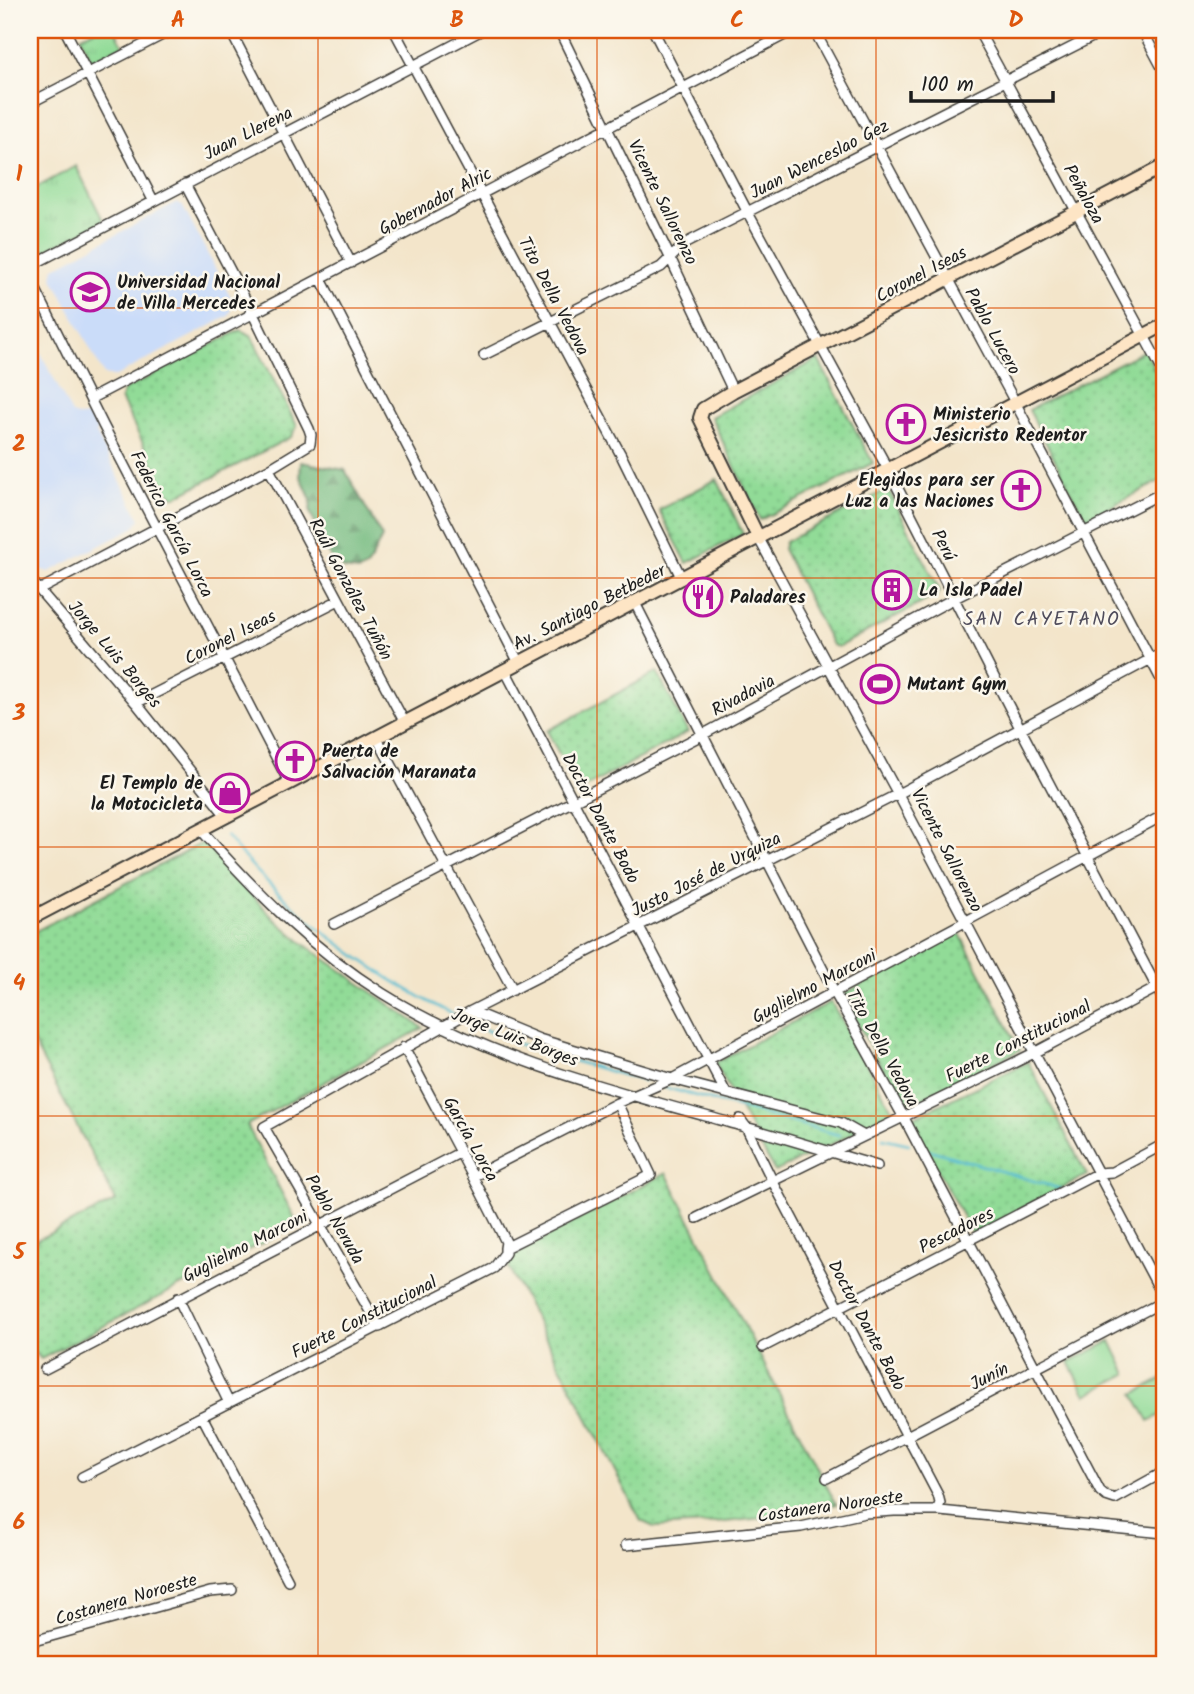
<svg xmlns="http://www.w3.org/2000/svg" width="1194" height="1694" font-family="Kalam,sans-serif">
<style>
.built{fill:#cadcf9}
.grass{fill:url(#grass-dots);stroke:#567c5a;stroke-width:2}
.forest{fill:url(#forest-firs);stroke:#486c4e;stroke-width:2}
.park{fill:url(#park-tufts);stroke:#567c5a;stroke-width:2}
.pitch{fill:#91db97;stroke:#567c5a;stroke-width:2}
.lines{fill:none;stroke-linecap:round;stroke-linejoin:round}
.stream{stroke:#53bbd0;stroke-width:2.5}
.street-casing{stroke:#3c3a36;stroke-width:12}
.secondary-casing{stroke:#3c3a36;stroke-width:16}
.street{stroke:#fff;stroke-width:9}
.secondary{stroke:#fde5c5;stroke-width:12}
.grid{fill:none;stroke:#de560d;stroke-width:2;stroke-opacity:0.55}
.labels{text-anchor:middle;stroke-width:5;stroke-linejoin:round;paint-order:stroke}
.street-label{font-size:18px;fill:#1c1c1c;stroke:#fbf7ec}
.poi-label{font-size:18px;font-weight:bold;fill:#1c1c1c;stroke:#fbf7ec;text-anchor:start}
.neighbourhood-label{font-size:19px;letter-spacing:2px;fill:#4f4c5b;stroke:#fbf7ec}
.neatline{fill:none;stroke:#de560d;stroke-width:2.5}
.grid-label{font-size:23px;text-anchor:middle;font-weight:bold;fill:#de560d}
</style>
<defs>
<pattern id="grass-dots" width="8" height="8" patternUnits="userSpaceOnUse" patternTransform="scale(1.75)"><rect width="8" height="8" fill="#91db97"/><path d="M2 2h.1M6 6h.1" fill="none" stroke="#7cbb82" stroke-width="1.8" stroke-linecap="round"/></pattern>
<pattern id="forest-firs" width="22" height="20" patternUnits="userSpaceOnUse" patternTransform="scale(1.75)"><rect width="22" height="20" fill="#74bb80"/><path d="M5 1l3.5 6h-7zM16 11l3.5 6h-7z" fill="#5e9768"/></pattern>
<pattern id="park-tufts" width="24" height="20" patternUnits="userSpaceOnUse" patternTransform="scale(1.75)"><rect width="24" height="20" fill="#91db97"/><path d="M3 7l-1-3M5 7V3M7 7l1-3M15 17l-1-3M17 17v-4M19 17l1-3" fill="none" stroke="#7cbb82"/></pattern>
</defs>
<rect width="100%" height="100%" fill="#fbf7ec"/>
<filter id="ink" filterUnits="userSpaceOnUse"><feTurbulence type="fractalNoise" baseFrequency=".0143" numOctaves="2"/><feDisplacementMap in="SourceGraphic" scale="14" xChannelSelector="R" yChannelSelector="G"/><feConvolveMatrix kernelMatrix="1 2 1 2 8 2 1 2 1" color-interpolation-filters="sRGB"/></filter>
<filter id="wash" filterUnits="userSpaceOnUse"><feTurbulence type="fractalNoise" baseFrequency=".00686" numOctaves="4" result="noise"/><feDisplacementMap in="SourceGraphic" scale="28" xChannelSelector="R" yChannelSelector="G"/><feGaussianBlur stdDeviation="1.57" result="paint"/><feColorMatrix in="noise" values="0 0 0 0 0 0 0 0 0 0 0 0 0 0 0 0 0 1.4 0 .05"/><feComposite in="paint" operator="in"/></filter>
<g filter="url(#wash)">
<rect width="100%" height="100%" fill="#f3e5ca"/>
<path class="built" d="M177,202L182,205L234,304L229,316L114,377L104,375L52,276L54,268Z
M30,332L72,414L79,417L90,416L98,430L96,433L140,519L135,527L49,572L39,569L30,559Z"/>
<path class="grass" d="M240,330L251,335L297,426L291,437L175,497L167,492L121,399L124,390Z
M1145,350L1164,387V479L1086,520L1029,410Z
M818,359L873,463L760,520L711,417Z
M717,479L743,534L687,563L659,510Z
M884,491L890,493L940,591L937,595L838,647L832,645L783,549L785,542Z
M657,672L688,732L579,791L547,731Z
M204,842L273,918L308,947L423,1028L247,1125L295,1219L289,1229L41,1359L30,1347V1243L116,1201L30,1036V934Z
M959,932L1020,1050L904,1108L842,995Z
M831,1002L894,1113L775,1172L715,1063Z
M1028,1062L1087,1175L972,1234L910,1119Z
M666,1173L836,1504L790,1515L706,1524L654,1527L641,1521L509,1268L512,1255Z"/>
<path class="forest" d="M301,462L345,470L382,537L368,566L359,571L343,569L330,557L310,512L311,500L300,475Z"/>
<path class="park" d="M94,30H115L123,45L92,61L80,37Z
M76,166L104,222L30,258V191Z"/>
<path class="pitch" d="M1111,1341L1127,1374L1086,1395L1069,1362Z
M1164,1378V1413L1149,1421L1134,1394Z"/>
<g class="lines">
<path class="stream" d="M226,836C285,909 367,971 452,1014
M469,1023L531,1049L644,1081
M663,1087L839,1135
M883,1138L909,1144
M930,1150L1061,1189"/>
</g>
</g>
<g filter="url(#ink)">
<g class="lines">
<defs>
<path id="street" d="M65,30L153,200
M230,30L351,263
M394,30L620,453L682,579
M559,30L666,249L733,391
M653,30L748,213L889,471L1020,728L1164,1001
M814,30L1016,404L1164,685
M978,30L1164,373
M1142,30L1164,71
M30,103L172,30
M30,266L482,30
M30,278L103,425L290,784
M321,279L519,663
M484,355L661,267L686,243L1106,30
M90,399L794,30
M269,469L405,723
M759,539L898,794L1164,1298
M30,579L136,703L227,817
M39,590L269,469L310,444L311,435L309,429L253,314L185,184
M635,603L835,993L903,1116L1100,1491L1106,1496L1115,1499L1164,1472
M505,670L726,1093
M136,703L339,600
M377,738L513,990
M201,830C256,892 312,949 382,993C492,1062 621,1092 745,1127C789,1139 833,1153 877,1166
M334,924L702,735L953,599L1164,492
M471,1011L539,1039L592,1055L672,1079L841,1123L864,1136
M404,1047C438,1112 474,1176 506,1242L505,1248
M740,1119L746,1127L772,1180L938,1495L940,1503L937,1511
M474,1176L617,1103L672,1079L1164,815
M697,1218L1034,1053L1164,984
M178,1298L229,1403
M379,1327L264,1127L471,1011L898,794L1164,652
M763,1347L1098,1173L1112,1172L1164,1144
M45,1369L459,1153
M202,1416L288,1580
M82,1477L494,1268L505,1253V1248L651,1175L617,1103
M827,1478L1164,1301
M626,1545L801,1527L865,1513L894,1511H940L1164,1533
M30,1642L210,1592L232,1590"/>
<path id="secondary" d="M759,539L700,418L703,409L733,391L1164,166
M30,919L1164,325"/>
</defs>
<use href="#street" class="street-casing"/>
<use href="#secondary" class="secondary-casing"/>
<use href="#street" class="street"/>
<use href="#secondary" class="secondary"/>
</g>
</g>
<path class="grid" d="M318,30V1664M597,30V1664M876,30V1664M30,308H1164M30,578H1164M30,847H1164M30,1116H1164M30,1386H1164"/>
<defs>
<symbol id="university-ring" viewBox="-11 -11 22 22"><circle r="9.5" fill="#fbf7ec" stroke="#b5179e" stroke-width="1.5"/><path d="M0-5L7-2L0 1L-7-2ZM-4 1L0 2.5L4 1V4Q0 6-4 4Z" fill="#b5179e"/></symbol>
<symbol id="church-ring" viewBox="-11 -11 22 22"><circle r="9.5" fill="#fbf7ec" stroke="#b5179e" stroke-width="1.5"/><path d="M-1.2-6h2.4v3.5h3.3v2.4h-3.3V6h-2.4V-.1h-3.3v-2.4h3.3Z" fill="#b5179e"/></symbol>
<symbol id="building-ring" viewBox="-11 -11 22 22"><circle r="9.5" fill="#fbf7ec" stroke="#b5179e" stroke-width="1.5"/><path d="M-4-6H4V6H1V3H-1V6H-4ZM-2.5-4.3h1.7v1.8h-1.7ZM.8-4.3h1.7v1.8H.8ZM-2.5-1h1.7V.8h-1.7ZM.8-1h1.7V.8H.8Z" fill="#b5179e"/></symbol>
<symbol id="restaurant-ring" viewBox="-11 -11 22 22"><circle r="9.5" fill="#fbf7ec" stroke="#b5179e" stroke-width="1.5"/><path d="M-5-6h1v4h1v-4h1v4h1v-4h1v5L-1.5 .5V6h-2V.5L-5-1ZM5-6V6H3V1.5H1.5Q1.5-4 5-6Z" fill="#b5179e"/></symbol>
<symbol id="stadium-ring" viewBox="-11 -11 22 22"><circle r="9.5" fill="#fbf7ec" stroke="#b5179e" stroke-width="1.5"/><path d="M0-5a6.5 5 0 1 0 0 10a6.5 5 0 1 0 0-10ZM-3.5-1.8h7v3.6h-7Z" fill="#b5179e"/></symbol>
<symbol id="shop-ring" viewBox="-11 -11 22 22"><circle r="9.5" fill="#fbf7ec" stroke="#b5179e" stroke-width="1.5"/><path d="M-5-2.5h2.3a2.7 3.5 0 0 1 5.4 0H5L5.5 6h-11ZM-1.5-2.5h3a1.5 2.3 0 0 0-3 0Z" fill="#b5179e"/></symbol>
</defs>
<g fill-rule="evenodd">
<use href="#university-ring" x="68" y="270" width="44" height="44"/>
<use href="#church-ring" x="884" y="402" width="44" height="44"/>
<use href="#church-ring" x="999" y="468" width="44" height="44"/>
<use href="#building-ring" x="870" y="568" width="44" height="44"/>
<use href="#restaurant-ring" x="681" y="575" width="44" height="44"/>
<use href="#stadium-ring" x="858" y="662" width="44" height="44"/>
<use href="#church-ring" x="273" y="739" width="44" height="44"/>
<use href="#shop-ring" x="208" y="771" width="44" height="44"/>
</g>
<g class="labels">
<g class="street-label">
<text transform="translate(248 133) rotate(-27)" y="6">Juan Llerena</text>
<text transform="translate(819 159) rotate(-27)" y="6">Juan Wenceslao Gez</text>
<text transform="translate(1084 194) rotate(61)" y="6">Peñaloza</text>
<text transform="translate(435 201) rotate(-28)" y="6">Gobernador Alric</text>
<text transform="translate(663 202) rotate(64)" y="6">Vicente Sallorenzo</text>
<text transform="translate(921 274) rotate(-28)" y="6">Coronel Iseas</text>
<text transform="translate(554 296) rotate(62)" y="6">Tito Della Vedova</text>
<text transform="translate(993 331) rotate(61)" y="6">Pablo Lucero</text>
<text transform="translate(172 524) rotate(63)" y="6">Federico García Lorca</text>
<text transform="translate(944 545) rotate(63)" y="6">Perú</text>
<text transform="translate(351 589) rotate(62)" y="6">Raúl González Tuñón</text>
<text transform="translate(589 607) rotate(-27)" y="6">Av. Santiago Betbeder</text>
<text transform="translate(230 637) rotate(-27)" y="6">Coronel Iseas</text>
<text transform="translate(115 654) rotate(50)" y="6">Jorge Luis Borges</text>
<text transform="translate(743 695) rotate(-28)" y="6">Rivadavia</text>
<text transform="translate(601 818) rotate(62)" y="6">Doctor Dante Bodo</text>
<text transform="translate(947 850) rotate(63)" y="6">Vicente Sallorenzo</text>
<text transform="translate(706 874) rotate(-27)" y="6">Justo José de Urquiza</text>
<text transform="translate(814 986) rotate(-28)" y="6">Guglielmo Marconi</text>
<text transform="translate(515 1037) rotate(21)" y="6">Jorge Luis Borges</text>
<text transform="translate(1018 1041) rotate(-27)" y="6">Fuerte Constitucional</text>
<text transform="translate(883 1048) rotate(61)" y="6">Tito Della Vedova</text>
<text transform="translate(471 1139) rotate(61)" y="6">García Lorca</text>
<text transform="translate(335 1219) rotate(60)" y="6">Pablo Neruda</text>
<text transform="translate(956 1230) rotate(-27)" y="6">Pescadores</text>
<text transform="translate(245 1246) rotate(-27)" y="6">Guglielmo Marconi</text>
<text transform="translate(364 1317) rotate(-27)" y="6">Fuerte Constitucional</text>
<text transform="translate(867 1325) rotate(62)" y="6">Doctor Dante Bodo</text>
<text transform="translate(989 1376) rotate(-27)" y="6">Junín</text>
<text transform="translate(830 1506) rotate(-8)" y="6">Costanera Noroeste</text>
<text transform="translate(126 1599) rotate(-16)" y="6">Costanera Noroeste</text>
</g>
<g class="poi-label">
<text x="117" y="288">Universidad Nacional<tspan x="117" dy="21">de Villa Mercedes</tspan></text>
<text x="933" y="420">Ministerio<tspan x="933" dy="21">Jesicristo Redentor</tspan></text>
<text x="994" y="486" text-anchor="end">Elegidos para ser<tspan x="994" dy="21">Luz a las Naciones</tspan></text>
<text x="919" y="596">La Isla Padel</text>
<text x="730" y="603">Paladares</text>
<text x="907" y="690">Mutant Gym</text>
<text x="322" y="757">Puerta de<tspan x="322" dy="21">Salvación Maranata</tspan></text>
<text x="203" y="789" text-anchor="end">El Templo de<tspan x="203" dy="21">la Motocicleta</tspan></text>
</g>
<g class="neighbourhood-label">
<text x="1042" y="625">SAN CAYETANO</text>
</g>
</g>
<rect width="1194" height="1694" fill="none" stroke="#fbf7ec" stroke-width="77"/>
<path d="M911 91v10h142v-10" fill="none" stroke="#1c1c1c" stroke-width="3.5"/>
<text x="921" y="91" font-size="21" fill="#1c1c1c" stroke="#fbf7ec" stroke-width="5" paint-order="stroke">100 m</text>
<rect x="38" y="38" width="1118" height="1618" class="neatline"/>
<g class="grid-label">
<text x="178" y="27">A</text>
<text x="457" y="27">B</text>
<text x="737" y="27">C</text>
<text x="1016" y="27">D</text>
<text x="19" y="181">1</text>
<text x="19" y="451">2</text>
<text x="19" y="720">3</text>
<text x="19" y="990">4</text>
<text x="19" y="1259">5</text>
<text x="19" y="1529">6</text>
</g>
</svg>
